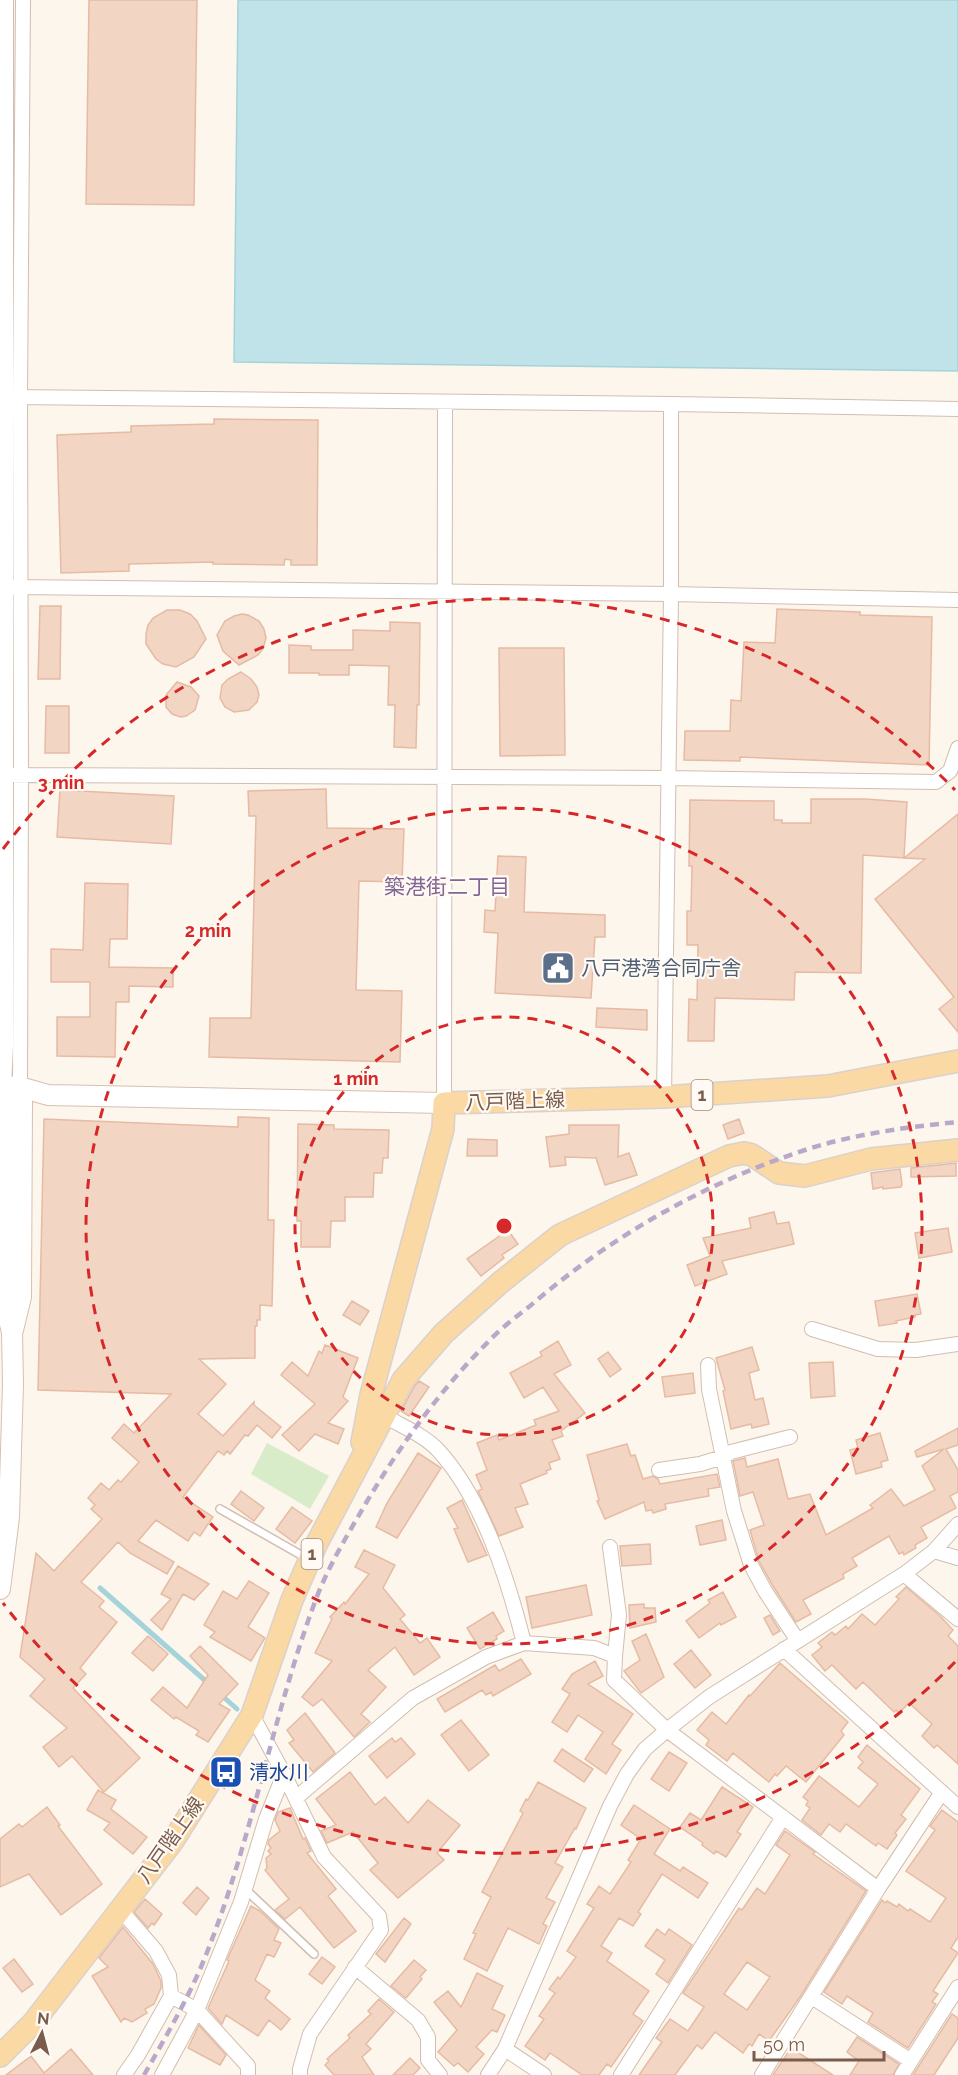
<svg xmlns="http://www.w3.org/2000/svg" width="958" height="2075" font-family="Raleway,'Noto Sans JP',sans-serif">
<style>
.green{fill:#d8ecc9}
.water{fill:#bfe3e8;stroke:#a5d3da;stroke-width:1.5}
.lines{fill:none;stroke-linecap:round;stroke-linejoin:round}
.stream{stroke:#a5d3da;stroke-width:5}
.building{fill:#f3d5c3;stroke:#e6bba3;stroke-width:1.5;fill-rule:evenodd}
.lane-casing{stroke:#d1beb0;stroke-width:10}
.street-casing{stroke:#d1beb0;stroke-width:16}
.secondary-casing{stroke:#d6c0b0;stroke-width:22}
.primary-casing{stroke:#dad1cd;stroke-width:24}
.lane{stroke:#fff;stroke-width:7}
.street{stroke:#fff;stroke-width:14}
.secondary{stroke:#fff;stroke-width:20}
.primary{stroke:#fbd9a5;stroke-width:21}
.rail{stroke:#b9a8c9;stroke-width:4.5;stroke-dasharray:9 6;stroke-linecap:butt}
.ring{fill:none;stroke:#d62828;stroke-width:3;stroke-dasharray:10 8}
.labels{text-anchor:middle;stroke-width:4.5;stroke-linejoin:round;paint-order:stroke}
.shield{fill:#fffaf3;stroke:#a28b7f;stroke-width:1.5}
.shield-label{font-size:18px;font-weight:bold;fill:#7a5c4d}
.service-label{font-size:20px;fill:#4e5e75;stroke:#fffaf3;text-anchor:start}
.street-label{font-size:20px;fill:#7a5c4d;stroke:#fffaf3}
.transit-label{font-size:20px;fill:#164399;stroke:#fffaf3;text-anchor:start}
.neighbourhood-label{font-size:21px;fill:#846695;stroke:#fffaf3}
.centre{fill:#d62828;stroke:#fffaf3;stroke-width:3}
.ring-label{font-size:18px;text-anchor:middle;font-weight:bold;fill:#d62828;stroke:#fffaf3;stroke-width:4.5;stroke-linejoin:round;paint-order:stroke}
</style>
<rect width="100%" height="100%" fill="#fdf6ec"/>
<path class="green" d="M267,1443L329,1476L310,1509L251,1474Z"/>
<path class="water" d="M238,0H958V371L234,362Z"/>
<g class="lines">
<path class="stream" d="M100,1588L209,1684
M220,1694L237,1709"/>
</g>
<path class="building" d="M89,0H197L194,205L86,204Z
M214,419L318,420L317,565H291V560L285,559L284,565L213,564V562L129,564V571L61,573L57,435L131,432V426L214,424Z
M40,606H61L60,679H38Z
M777,609L860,612V615L932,617L929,765L740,757V761L684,760L685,731H730L731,700L741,701L744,642L775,643Z
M167,610H180L190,614L197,621L206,639L194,657L176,667L163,664L156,659L146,644V634L148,625L153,618Z
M242,614L248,615L259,621L264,629L266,638L263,649L258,655L239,665L223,651L217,635L225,621L234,616Z
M390,622L420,623L419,705H417L416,748L394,747L395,705H388L389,666L349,665V675H319V673H289V645L311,646V650H353V630L390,631Z
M499,648H564L565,755L500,756Z
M241,672L251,679L257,687L259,695L257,702L249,710L234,712L225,707L220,698L222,685L228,679Z
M177,682L191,687L199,696L195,710L186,716L181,717L172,714L166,707V695Z
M46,706H69V753H45Z
M326,789L327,828L404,829L402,882L359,881L356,990L402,991L400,1062L209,1057L210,1018H251L256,816H249L248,791Z
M60,790L174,796L171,844L57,837Z
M811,799H865L907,802L904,858L863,855L861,973L795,972L794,1000L715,998L714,1041H688L689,999L697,1000L698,945H687V911H691L692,866H689L690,800L774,801V820H782V823H811Z
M958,814V1032L939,1009L954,997L875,899L925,859L904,858Z
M498,856L526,857L524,912L605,915V937H595L591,998L495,993L498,933L484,932L485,910L495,911Z
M85,883L128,884L127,939H110L109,967L173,968V987L129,986V1002H116L115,1057L57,1056V1017H90V982H51V949L83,950Z
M597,1008L647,1010V1030L596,1027Z
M238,1117L269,1118L268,1220H274L272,1306L260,1305V1320H257V1326H255V1358L199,1359L226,1384L198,1414L223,1436L254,1402V1405L281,1427L272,1438L257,1425L248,1436L245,1435L230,1454L227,1451L224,1455L218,1451L183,1497L213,1517L200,1536L194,1532L188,1541L156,1520L138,1541L174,1562L167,1574L130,1553L118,1542L81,1582L104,1601L99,1607L117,1622L80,1668L86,1674L73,1688L140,1758L104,1792L72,1756L59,1767L43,1747L67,1728L30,1696L45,1679L20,1657L36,1553L54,1571L102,1519L91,1509L95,1505L88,1498L101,1483L109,1490L118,1480L121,1482L139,1462L112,1438L124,1424L134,1433L171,1394L38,1390L44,1119L238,1127Z
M739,1119L744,1133L728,1139L723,1125Z
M298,1124L334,1125V1129L389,1130L388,1158H383L382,1173H374L373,1197H345V1221H331L330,1247H301V1221H297Z
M569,1125H619L618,1157L629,1153L637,1175L605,1185L596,1158L565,1157L566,1165L550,1167L546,1137L569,1134Z
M468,1139L497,1140V1156H467Z
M956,1163V1176L911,1177V1168Z
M900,1169L902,1184L901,1187L883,1189V1187L873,1189L871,1173Z
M774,1212L777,1224L789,1222L794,1244L722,1261L727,1274L695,1286L687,1265L710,1256L703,1238L751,1228L749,1218Z
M948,1228L952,1252L919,1258L915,1233Z
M508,1230L518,1244L502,1255L504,1258L481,1276L467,1259Z
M917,1294L921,1314L915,1315V1317L896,1321L897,1323L879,1326L875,1301Z
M352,1301L369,1311L360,1325L343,1315Z
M558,1341L571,1365L554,1374L585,1413L561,1431L563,1436L552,1440L560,1459L549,1463L551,1469L546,1471L547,1473L520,1484L528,1504L515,1508L523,1527L499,1536L478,1491L482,1489L476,1475L487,1470L477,1443L497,1435L499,1440L536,1425L534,1420L559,1411L543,1387L524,1398L510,1373L542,1356L540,1352Z
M325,1345L358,1358L343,1397L348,1401L328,1423L344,1429L338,1444L315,1434L299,1451L282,1435L315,1404L281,1375L292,1362L308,1376L319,1351L322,1353Z
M752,1347L759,1370L749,1373L755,1400L763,1398L769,1424L752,1428L751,1424L731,1429L723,1391L725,1390L716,1358Z
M608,1352L621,1369L610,1377L598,1359Z
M833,1362L835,1396L811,1398L809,1363Z
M693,1373L695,1393L665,1397L662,1377Z
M419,1381L429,1387L409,1416L401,1411L414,1387Z
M958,1428V1445L946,1449L958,1470V1492L950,1496L956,1508L921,1527L927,1538L915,1545L916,1548L904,1555L903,1552L899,1554L889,1536L852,1558L857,1566L843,1574L844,1578L803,1600L811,1614L796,1622L773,1586L759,1561L750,1530L764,1525L753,1492L740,1496L733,1461L745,1458L747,1467L778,1459L788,1499L810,1494L826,1535L873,1508L870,1505L891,1489L904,1506L935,1490L922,1466L944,1449L917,1457L915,1451Z
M880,1433L888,1460L881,1462L882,1467L856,1474L850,1450L858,1448L856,1440Z
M627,1444L631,1456L635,1455L643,1479L653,1476L658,1479L660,1484L717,1474L720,1487L708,1489L709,1496L665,1504L666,1509L653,1513L652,1510L646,1511L644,1502L605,1519L597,1501L599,1500L587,1455Z
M418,1453L441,1468L397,1538L376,1527L387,1503Z
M241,1491L264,1508L254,1521L231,1504Z
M462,1500L487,1555L468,1562L454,1529L458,1528L447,1508Z
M292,1507L312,1521L295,1543L276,1529Z
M722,1520L726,1540L700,1545L696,1526Z
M650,1544L651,1564L622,1566L620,1546Z
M364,1550L395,1565L383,1588L405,1615L400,1619L420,1643L427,1638L440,1657L414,1675L395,1647L368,1670L386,1687L361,1714L370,1722L354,1737L322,1699L313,1706L302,1697L332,1661L315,1653L332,1619L330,1617L344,1602L345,1604L369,1574L355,1567Z
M178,1566L209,1584L194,1600L183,1594L162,1630L151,1620L171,1599L161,1594Z
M249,1581L269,1593L248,1627L265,1638L251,1661L210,1637L215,1632L204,1625L223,1591L237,1599Z
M586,1585L592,1615L532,1628L526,1597Z
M906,1587L940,1616L953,1630L948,1636L958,1646V1764L937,1745L934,1748L922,1736L932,1724L909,1703L899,1713L896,1710L894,1712L863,1682L856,1689L832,1665L825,1671L812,1655L822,1647L818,1643L832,1632L835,1635L846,1626L848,1629L862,1614L875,1625L899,1599L896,1597Z
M723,1592L736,1617L721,1625L720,1623L699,1638L686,1621L710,1603L708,1600Z
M644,1604V1608H655L656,1622L630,1628L629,1605Z
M493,1612L504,1631L496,1636L497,1639L480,1649L467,1628Z
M770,1615L780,1631L773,1635L764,1618Z
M646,1634L664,1677L641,1693L624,1671L640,1660L632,1641Z
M148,1636L168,1654L153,1671L132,1653Z
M200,1646L238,1684L219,1704L230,1710L208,1742L196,1735L199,1731L176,1717L174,1719L151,1700L163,1687L187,1708L208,1675L190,1656Z
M691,1650L711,1675L695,1688L674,1664Z
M521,1659L531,1674L493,1696L491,1692L486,1695L482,1690L445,1712L437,1699L495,1665L499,1671Z
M595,1661L603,1676L588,1684L633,1714L612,1744L621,1750L606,1774L585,1759L603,1732L578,1715L567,1732L552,1722L570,1694L562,1689L572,1674Z
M780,1663L848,1722L841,1731L844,1735L806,1782L786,1766L777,1776L775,1774L769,1782L733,1753L727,1761L706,1745L709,1740L697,1730L712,1712L726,1724L749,1695L750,1696Z
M305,1713L335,1753L313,1772L289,1743L294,1740L287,1730Z
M461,1720L489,1755L469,1771L441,1735Z
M392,1738L395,1742L401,1738L415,1754L387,1778L369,1756Z
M867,1745L920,1789L901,1815L906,1819L895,1833L897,1835L887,1849L878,1843L876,1846L846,1824L840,1832L829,1824L821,1835L802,1820L810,1808L806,1805L808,1801L803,1797L819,1776L859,1807L878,1784L858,1768L863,1762L858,1757Z
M562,1749L593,1769L584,1782L554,1761Z
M669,1752L687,1763L669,1791L651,1779Z
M350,1772L375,1805L385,1797L408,1823L428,1800L460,1825L437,1853L444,1860L398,1898L370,1870L378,1863L353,1832L327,1843L321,1831L336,1825L316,1799Z
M538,1782L586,1808L576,1829L575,1828L555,1863L563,1867L546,1898L555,1902L543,1924L547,1926L539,1944L508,1928L487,1971L464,1959L476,1934L473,1933L491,1897L482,1892L523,1813L520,1811L526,1799L528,1800Z
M722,1787L753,1807L737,1832L741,1834L726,1857L716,1851L714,1854L702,1845L703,1843L680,1827L690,1813L701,1820Z
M98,1790L116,1800L111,1809L147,1837L133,1854L104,1830L110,1823L87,1810Z
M634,1805L670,1829L654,1854L680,1871L683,1867L708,1883L698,1898L662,1874L638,1912L641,1914L633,1926L619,1918L601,1946L612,1953L607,1961L649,1991L633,2014L643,2021L611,2067L607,2064L599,2075H582L550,2053L545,2060L525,2046L544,2019L539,2016L555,1993L549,1989L558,1977L560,1979L576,1957L567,1951L594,1908L587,1904L599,1886L610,1894L631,1862L628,1860L641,1839L621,1825Z
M47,1807L60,1825L58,1826L102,1884L61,1915L29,1874L0,1887V1839L19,1824L22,1827Z
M290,1808L303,1839L305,1838L311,1851L307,1853L336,1889L328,1896L356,1931L334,1948L300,1907L285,1919L275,1910L289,1899L265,1870L267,1868L266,1858L271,1854L268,1851L271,1848L268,1844L269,1840L280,1831L275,1820L278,1812Z
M942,1810L958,1822V1937L951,1948L958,1953L933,1991L938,1994L932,2002L936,2004L908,2048L868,2022L873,2013L847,1996L842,2004L824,1992L882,1900L885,1903L887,1901L897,1907L899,1904L908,1911L910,1909L930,1922L946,1898L906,1871L935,1830L930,1826Z
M785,1831L815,1852L813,1854L866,1891L800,1997L769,2041L759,2034L752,2046L749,2044L743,2053L715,2032L702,2049L697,2045L675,2075H639L662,2042L656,2038L670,2019L688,2031L704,2007L683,1993L739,1908L742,1910L757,1888L765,1894L790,1855L776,1845ZM747,1962L770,1977L747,2010L724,1994Z
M197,1887L209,1898L196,1915L183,1903Z
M145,1899L162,1914L154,1925L152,1923L148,1928L134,1912Z
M251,1906L260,1911L279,1929L274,1940L281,1943L274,1957L267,1954L255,1980L270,1991L265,1998L290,2019L281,2030L269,2020L258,2036L226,2015L222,2024L208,2008L229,1961L227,1960Z
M404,1918L411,1924L385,1962L376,1954Z
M123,1927L153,1964L161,1981V1988L154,2004L145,2009L147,2013L132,2022L124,2018L121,2022L92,1976L108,1967L99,1958Z
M657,1929L665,1935L669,1929L692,1945L668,1983L656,1974L665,1960L645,1946Z
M322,1957L335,1967L322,1984L309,1974Z
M14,1959L33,1984L22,1992L3,1968Z
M414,1960L426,1970L420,1977L422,1979L406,1998L391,1986Z
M477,1973L503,1986L492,2009L505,2015L497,2032L492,2030L476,2047L484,2054L468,2072L458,2063L454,2066L438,2052L457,2030L434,2002L448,1991L461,2007Z
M379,1999L394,2012L366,2044L371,2049L362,2057L374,2075H334L325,2065L329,2061L327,2059L350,2038L348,2035L371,2014L368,2011Z
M952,2014L958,2018V2038L934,2075H913Z
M199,2025L226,2055L220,2065L188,2048Z
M857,2037L899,2064L893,2075H850L859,2061L847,2052Z
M791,2048L833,2075H773Z
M71,2049L93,2075H6L31,2056L44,2073Z
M410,2058L420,2068L413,2075H393Z"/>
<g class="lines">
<defs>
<path id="lane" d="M220,1509L308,1559
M245,1889L314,1954"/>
<path id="street" d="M11,397L671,404L958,409
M12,587L671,594L958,600
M14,775L669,778L936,782L950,771L958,748
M4,1086L6,1046V0
M20,1087L21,775L20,397L23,0
M664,1097L671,594V404
M444,1103L445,402
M812,1329L878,1349L916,1350L958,1344
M708,1365L709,1389L734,1511L751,1565L765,1591L798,1641
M383,1415C401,1426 424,1435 438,1450C483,1499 508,1580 524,1643
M659,1470L700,1464L723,1457L731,1452L790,1437
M610,1547L619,1615L615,1656
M934,1551L958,1558
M904,1574L958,1619
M784,1649L958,1807
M252,1715L284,1774L324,1857L379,1916L381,1930L310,2034L300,2069V2075
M296,1798L413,1698L486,1657L524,1643L594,1648L615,1656L614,1680L667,1730L878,1889
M120,1909L156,1951L169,1975L171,1996L197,2010L248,2066V2075
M355,1967L418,2020L428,2037V2060L440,2075
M812,1997L911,2061
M505,2049L544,2075
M124,2075L138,2055L171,1996
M162,2075L197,2010L241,1902L266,1819L284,1774
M488,2075L505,2049L610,1806L627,1774L645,1749L667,1730L709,1697L904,1574L934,1551L958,1524
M621,2075L783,1817
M762,2075L878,1889L942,1792
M902,2075L958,1987"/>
<path id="secondary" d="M0,1086L20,1087L48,1095L444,1103
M13,1330L21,1297L22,1102L20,1087
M0,1589L9,1517L13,1384L12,1332L3,1296L4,1086"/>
<path id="primary" d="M362,1442L371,1395L443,1129L444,1103L664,1097L828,1086L958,1061
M0,2056L33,2023L173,1841L252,1715L292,1600L316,1545L403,1380L444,1333L501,1282L560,1235L729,1156L744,1153L752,1155L779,1173L805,1176L871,1159L958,1150"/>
</defs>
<use href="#lane" class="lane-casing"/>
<use href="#street" class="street-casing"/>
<use href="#secondary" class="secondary-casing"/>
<use href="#primary" class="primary-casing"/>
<use href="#lane" class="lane"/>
<use href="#street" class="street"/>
<use href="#secondary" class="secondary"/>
<use href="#primary" class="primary"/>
<path class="rail" d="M144,2075C164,2040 185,2004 201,1967C251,1848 271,1719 316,1599C329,1565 348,1534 366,1503C401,1444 441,1389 489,1341C501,1328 516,1317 530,1306C610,1237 704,1183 805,1150C854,1134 907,1127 958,1122"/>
</g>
<g class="ring">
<circle cx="504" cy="1226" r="209"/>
<circle cx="504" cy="1226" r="418"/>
<path d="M955 1662A627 627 0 0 1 3 1603M3 849A627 627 0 0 1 955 790"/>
</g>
<defs>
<symbol id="civic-square" viewBox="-11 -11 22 22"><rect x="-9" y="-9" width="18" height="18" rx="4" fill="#5c6f8a" stroke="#fffaf3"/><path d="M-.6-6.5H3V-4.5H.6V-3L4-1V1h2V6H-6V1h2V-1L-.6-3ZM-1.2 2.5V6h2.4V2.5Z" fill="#fff"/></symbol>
<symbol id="bus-square" viewBox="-11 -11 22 22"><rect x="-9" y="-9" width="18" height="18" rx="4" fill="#1a4fb4" stroke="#fffaf3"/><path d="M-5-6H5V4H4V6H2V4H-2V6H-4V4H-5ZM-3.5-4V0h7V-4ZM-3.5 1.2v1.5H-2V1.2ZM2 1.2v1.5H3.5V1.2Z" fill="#fff"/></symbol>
</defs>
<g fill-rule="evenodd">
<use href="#civic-square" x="539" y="949" width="38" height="38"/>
<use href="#bus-square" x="207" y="1753" width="38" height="38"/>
</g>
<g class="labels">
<g class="shield">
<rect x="691.5" y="1080" width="21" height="30" rx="4.5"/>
<rect x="301.5" y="1539" width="21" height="30" rx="4.5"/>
</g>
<g class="shield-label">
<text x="702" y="1101">1</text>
<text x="312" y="1560">1</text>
</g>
<g class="service-label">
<text x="581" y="975">八戸港湾合同庁舎</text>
</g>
<g class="street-label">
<text transform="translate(515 1101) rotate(-2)" y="7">八戸階上線</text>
<text transform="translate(170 1840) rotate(-55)" y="7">八戸階上線</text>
</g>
<g class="transit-label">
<text x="249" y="1779">清水川</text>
</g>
<g class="neighbourhood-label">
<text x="447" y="894">築港街二丁目</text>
</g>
</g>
<circle cx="504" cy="1226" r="9" class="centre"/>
<g class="ring-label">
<text x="61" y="789">3 min</text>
<text x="208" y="937">2 min</text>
<text x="356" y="1085">1 min</text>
</g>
<g transform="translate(42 2033) rotate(6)" stroke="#fffaf3" stroke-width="4.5" paint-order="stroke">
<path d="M0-4.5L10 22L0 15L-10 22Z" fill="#7a5c4d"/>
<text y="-9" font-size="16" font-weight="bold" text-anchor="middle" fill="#7a5c4d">N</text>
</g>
<path d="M754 2051v9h130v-9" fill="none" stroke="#7a5c4d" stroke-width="3"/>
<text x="763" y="2051" font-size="18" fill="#7a5c4d" stroke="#fffaf3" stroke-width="4.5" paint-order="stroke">50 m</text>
</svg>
